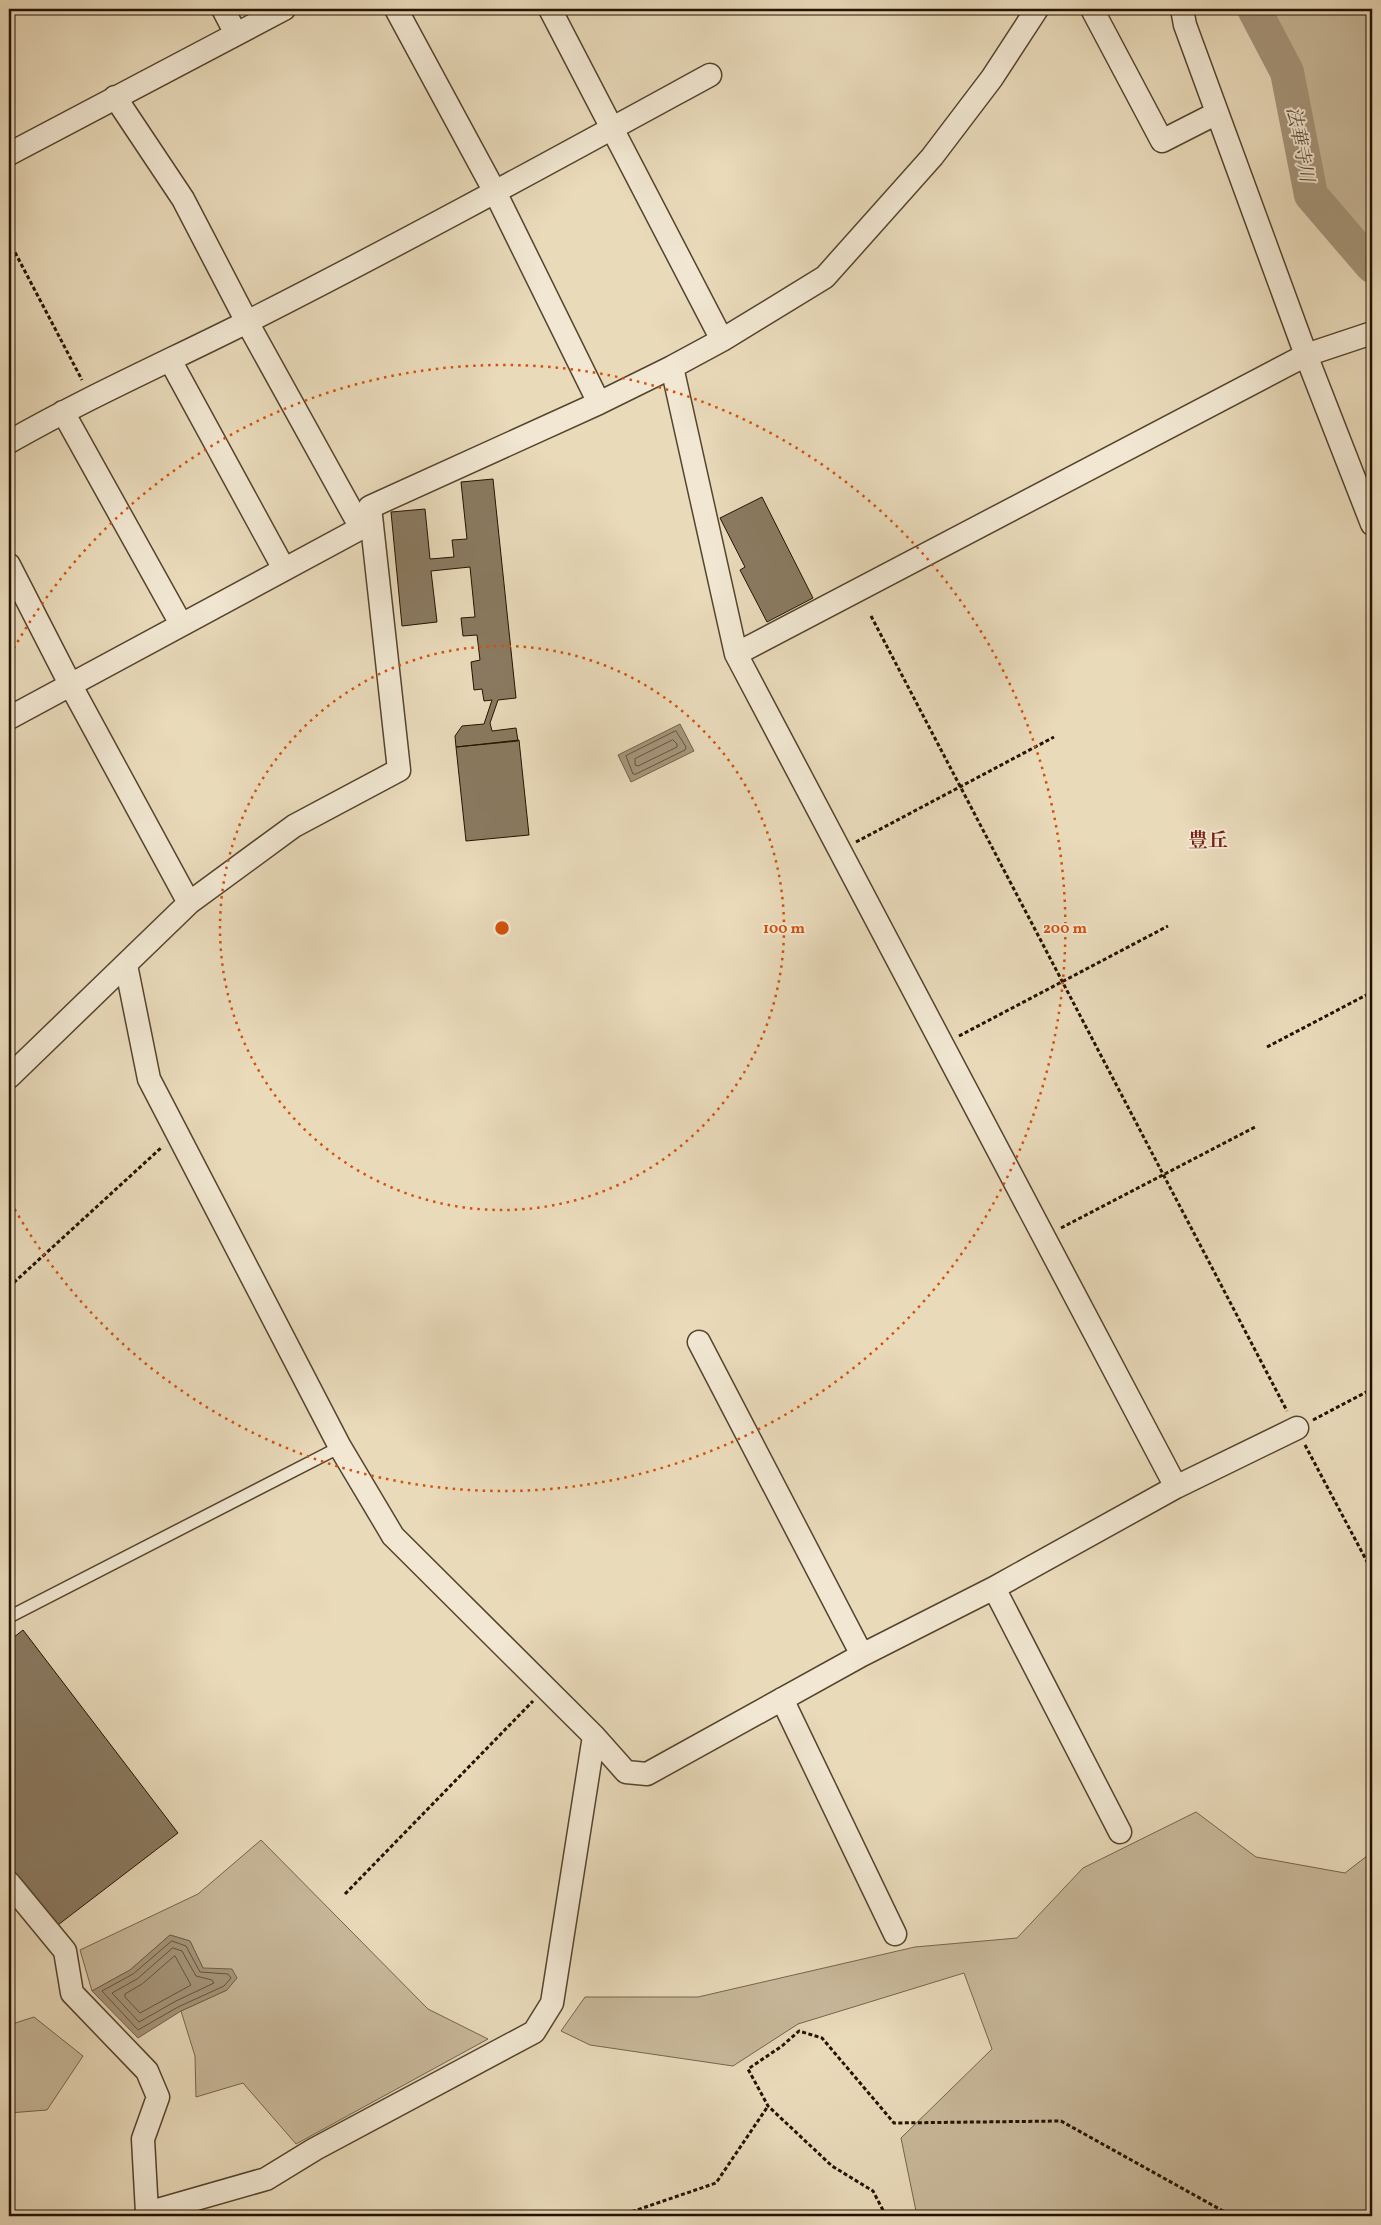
<svg xmlns="http://www.w3.org/2000/svg" width="1381" height="2225" font-family="Vollkorn,'Noto Serif JP',serif">
<style>
.green{fill:#c8b89a;stroke:#76654d}
.water{fill:#a6967b;stroke:#72614a}
.lines{fill:none;stroke-linecap:round;stroke-linejoin:round}
.shore{stroke:#65543e;stroke-width:1}
.river{stroke:#a6967b;stroke-width:34}
.building{fill:#8a7a61;stroke:#241200}
.service-casing{stroke:#55442e;stroke-width:14}
.minor-casing{stroke:#55442e;stroke-width:25}
.path{stroke:#241200;stroke-width:3;stroke-dasharray:4 2.5;stroke-linecap:butt}
.service{stroke:#f1e7d2;stroke-width:11}
.minor{stroke:#f1e7d2;stroke-width:22}
.ring{fill:none;stroke:#d4520b;stroke-width:2.5;stroke-dasharray:2.5 5}
.labels{text-anchor:middle;stroke-width:4;stroke-linejoin:round;paint-order:stroke}
.water-label{font-size:19px;font-style:italic;fill:#5e4d37;stroke:#f1e7d2}
.quarter-label{font-size:20px;font-weight:bold;fill:#7a1f14;stroke:#f1e7d2}
.centre{fill:#d4520b;stroke:#f1e7d2;stroke-width:2.5}
.ring-label{font-size:15px;text-anchor:middle;font-weight:bold;fill:#d4520b;stroke:#f1e7d2;stroke-width:4;stroke-linejoin:round;paint-order:stroke}
</style>
<rect width="100%" height="100%" fill="#e9daba"/>
<filter id="stains"><feTurbulence type="fractalNoise" baseFrequency=".004" numOctaves="4"/><feColorMatrix values="0 0 0 0 .2 0 0 0 0 .09 0 0 0 0 .02 0 0 0 .5 -.17"/></filter>
<radialGradient id="worn" r=".72"><stop offset=".6" stop-color="#630" stop-opacity="0"/><stop offset="1" stop-color="#630" stop-opacity=".3"/></radialGradient>
<path class="green" d="M1269,9H1372V235L1367,237L1326,192L1299,66Z
M1196,1812L1256,1857L1345,1873L1372,1852V2216H917L901,2138L992,2049L964,1973L798,2024L733,2066L590,2045L561,2031L585,1997H698L915,1947L1017,1938L1083,1868Z
M261,1840L428,2009L488,2039L296,2144L243,2083L196,2097L195,2056L181,2011L227,1990L203,1968L190,1941L170,1935L130,1970L92,1991L80,1950L198,1894Z
M34,2017L83,2056L47,2110L9,2113V2025Z"/>
<path class="water" d="M680,724L694,751L631,782L618,755Z
M170,1935L190,1941L203,1968L232,1969L237,1978L227,1990L181,2011L138,2038L92,1991L130,1970Z"/>
<g class="lines">
<path class="shore" d="M676,731L686,747L685,750L636,774H633L626,756Z
M673,740L677,744V747L638,766L635,765V759Z
M172,1941L186,1946L200,1972L228,1974L231,1978L224,1986L178,2007L138,2030L102,1991L133,1974Z
M173,1948L182,1951L196,1976L212,1980L214,1983L176,2001L139,2022L112,1993L137,1979Z
M175,1956L191,1985L140,2013L125,1997V1994L142,1984Z"/>
<path class="river" d="M1254,9L1287,72L1311,195L1372,266"/>
</g>
<path class="building" d="M493,479L516,698L498,700L490,723L492,731L516,728L518,741L456,747L455,736L462,726L484,724L492,700L484,701L482,689L474,690L471,662L480,660L477,635L463,636L461,618L475,617L470,567L431,571L437,622L402,626L391,512L425,509L430,559L454,557L452,540L467,539L461,482Z
M762,497L813,598L767,622L740,570L745,567L720,518Z
M519,740L529,835L466,841L456,747Z
M23,1630L178,1833L54,1928L9,1869V1641Z"/>
<g class="lines">
<defs>
<path id="service" d="M9,1617L340,1447"/>
<path id="minor" d="M223,9L236,34
M396,9L495,192L599,403
M550,9L722,340
M1092,9L1162,141L1217,113
M1182,9L1185,25L1306,355L1372,524
M115,97L183,199L247,322L361,528
M9,154L284,9
M170,360L284,569
M672,367L736,654L1176,1487
M63,412L181,624
M9,442C86,398 167,362 247,322C403,243 556,159 710,75
M9,565L70,684L189,903
M736,654L1306,355L1372,333
M9,718L361,528L372,524
M126,965L149,1079L340,1447L393,1536L594,1736L626,1772L647,1774L862,1655L994,1588L1176,1487L1297,1428
M9,1077L189,903L294,826L399,770L370,507L599,403L672,367L722,340L825,277L932,157L992,78L1037,9
M699,1342L862,1655
M994,1588L1120,1832
M782,1699L895,1934
M9,1883L65,1951L72,1993L147,2071L158,2097L143,2139L147,2213
M145,2216L147,2213L266,2179L315,2149L534,2032L552,2003L594,1736"/>
</defs>
<use href="#service" class="service-casing"/>
<use href="#minor" class="minor-casing"/>
<path class="path" d="M9,241L82,380
M871,616L1287,1411
M856,842L1054,737
M959,1036L1168,926
M1267,1047L1372,992
M1061,1228L1257,1126
M9,1287L162,1147
M1313,1420L1372,1389
M1305,1445L1372,1571
M345,1894L533,1701
M627,2216L631,2212L716,2183L768,2106
M886,2216L873,2191L832,2166L768,2106L748,2069L782,2046L799,2031L822,2038L894,2123L1061,2121L1232,2216"/>
<use href="#service" class="service"/>
<use href="#minor" class="minor"/>
</g>
<g class="ring">
<circle cx="502" cy="928" r="282"/>
<path d="M10 655A563 563 0 1 1 10 1201"/>
</g>
<g class="labels">
<g class="water-label">
<text transform="translate(1301 144) rotate(79)" y="7">法華寺川</text>
</g>
<g class="quarter-label">
<text x="1208" y="847">豊丘</text>
</g>
</g>
<circle cx="502" cy="928" r="8" class="centre"/>
<g class="ring-label">
<text x="784" y="933">100 m</text>
<text x="1065" y="933">200 m</text>
</g>
<rect width="1381" height="2225" fill="none" stroke="#e9daba" stroke-width="30"/>
<rect x="10" y="10" width="1361" height="2205" fill="none" stroke="#241200" stroke-width="2.5"/>
<rect x="15" y="15" width="1351" height="2195" fill="none" stroke="#241200"/>
<rect width="100%" height="100%" filter="url(#stains)"/>
<rect width="100%" height="100%" fill="url(#worn)"/>
</svg>
